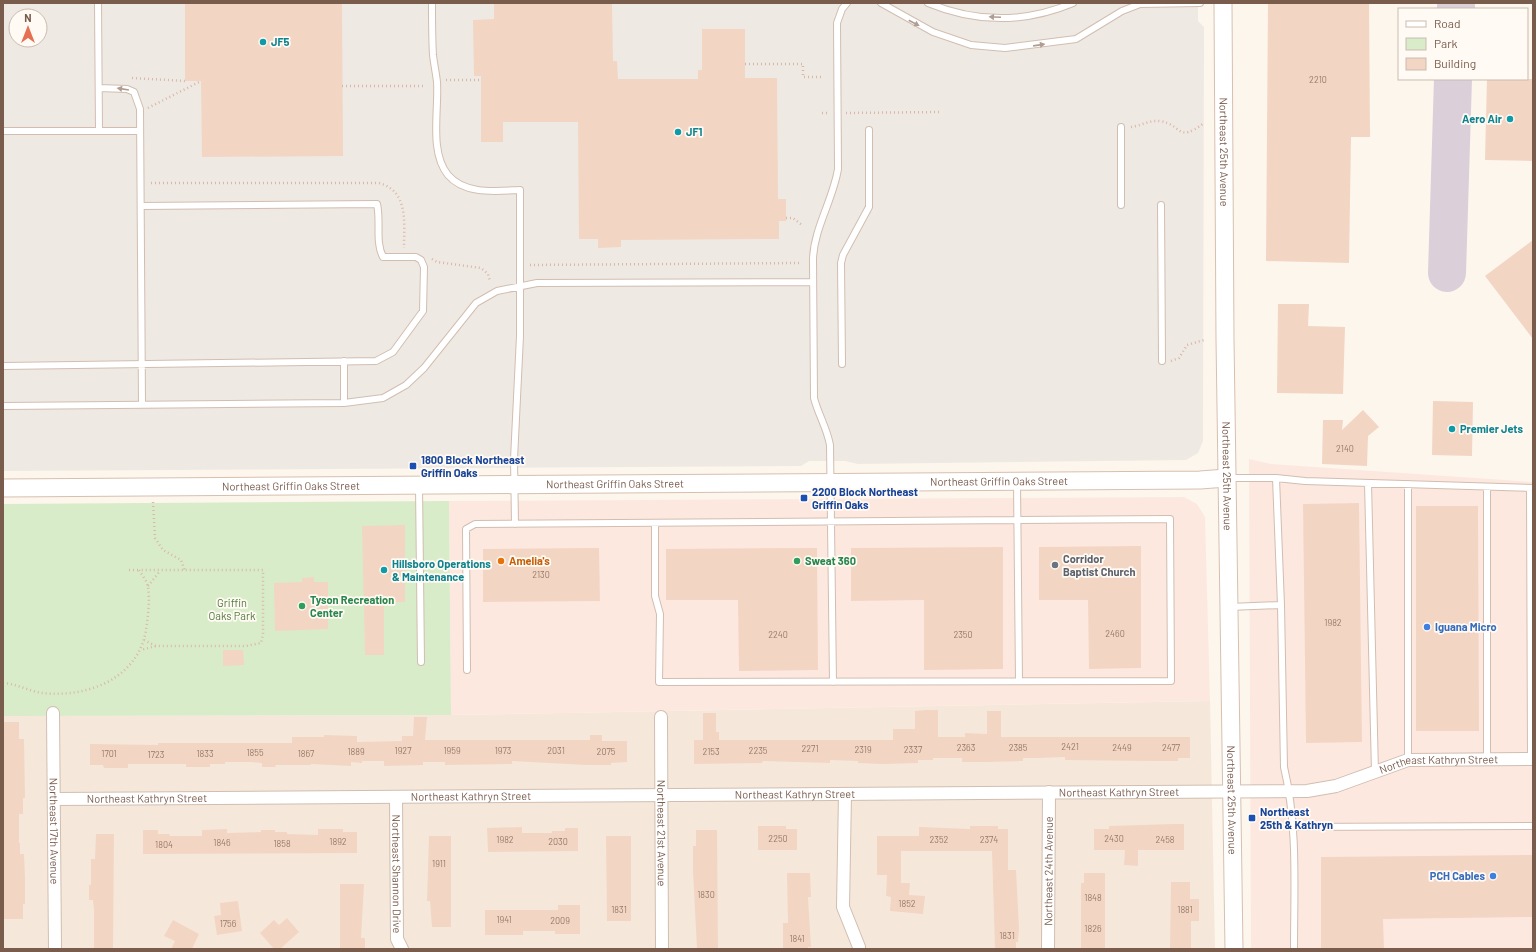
<svg xmlns="http://www.w3.org/2000/svg" width="1536" height="952" font-family="Barlow,sans-serif">
<style>
.residential{fill:#f5e8da}
.commercial{fill:#fde8e0}
.industrial{fill:#efe9e4;fill-rule:evenodd}
.green{fill:#d8ecc9}
.lines{fill:none;stroke-linecap:round;stroke-linejoin:round}
.taxiway{stroke:#dbcfda;stroke-width:38}
.building{fill:#f3d5c3}
.lane-casing{stroke:#d1beb0;stroke-width:8}
.street-casing{stroke:#d1beb0;stroke-width:14}
.secondary-casing{stroke:#d6c0b0;stroke-width:19}
.path{stroke:#d9b8a5;stroke-width:2.5;stroke-dasharray:1 3;stroke-linecap:butt}
.lane{stroke:#fff;stroke-width:6}
.street{stroke:#fff;stroke-width:12}
.secondary{stroke:#fff;stroke-width:17}
.oneway{fill:#af9d94}
.culture-dot{fill:#0f9aa8;stroke:#fffaf3;stroke-width:1.5}
.transit-dot{fill:#1a4fb4;stroke:#fffaf3;stroke-width:1.5}
.food-dot{fill:#e8710a;stroke:#fffaf3;stroke-width:1.5}
.leisure-dot{fill:#2e9e5b;stroke:#fffaf3;stroke-width:1.5}
.worship-dot{fill:#6b7280;stroke:#fffaf3;stroke-width:1.5}
.shop-dot{fill:#3f7fe0;stroke:#fffaf3;stroke-width:1.5}
.labels{text-anchor:middle;stroke-width:3.5;stroke-linejoin:round;paint-order:stroke}
.number-label{font-size:9px;fill:#987a6a}
.culture-label{font-size:11px;font-weight:bold;fill:#0d838f;stroke:#fffaf3;text-anchor:start}
.street-label{font-size:11px;fill:#7a5c4d;stroke:#fffaf3}
.transit-label{font-size:11px;font-weight:bold;fill:#164399;stroke:#fffaf3;text-anchor:start}
.worship-label{font-size:11px;font-weight:bold;fill:#5b616d;stroke:#fffaf3;text-anchor:start}
.food-label{font-size:11px;font-weight:bold;fill:#c56008;stroke:#fffaf3;text-anchor:start}
.leisure-label{font-size:11px;font-weight:bold;fill:#27864d;stroke:#fffaf3;text-anchor:start}
.park-label{font-size:11px;fill:#537a41;stroke:#fffaf3}
.shop-label{font-size:11px;font-weight:bold;fill:#366cbe;stroke:#fffaf3;text-anchor:start}
</style>
<rect width="100%" height="100%" fill="#fdf6ec"/>
<path class="residential" d="M1210,701L1215,949H3V716L451,715Z"/>
<path class="commercial" d="M1249,459L1271,464L1533,482V949H1251Z
M1184,497L1197,504L1205,517L1210,701L451,715L449,501Z"/>
<path class="industrial" d="M3,3H1198V21L1204,27L1203,441L1198,453L1186,460L858,464L845,461H809L801,466L3,471ZM16,16H40V40H16Z"/>
<path class="green" d="M449,501L451,715L3,716V504Z"/>
<g class="lines">
<path class="taxiway" d="M1456,9V3
M1447,273L1453,79"/>
</g>
<path class="building" d="M185,3H342L343,156L202,157L201,81H185Z
M494,3H612L613,61H617L618,79H698V70H702V29H745V78H777L778,199H786V221H779V239L621,240V247L598,248V239H579L578,122H503V142H481V76H474L473,20L494,19Z
M1268,3H1369L1370,137H1351L1349,263L1266,261Z
M1487,79H1533V161L1485,160Z
M1533,240V339L1485,276Z
M1278,304H1309L1308,326L1345,327L1343,394L1277,393Z
M1433,401L1473,402L1472,456L1432,455Z
M1363,410L1379,427L1368,436L1367,466L1322,464L1323,420H1343L1342,430Z
M1359,503L1362,742L1306,743L1303,504Z
M1416,506H1478L1479,731H1416Z
M405,525V602H384V655H365L362,526Z
M1141,546V668L1089,669L1088,600H1039V547Z
M1003,547V669L924,670V600L851,601V548Z
M599,548L600,601L483,602V549Z
M817,548L818,670L739,671L738,600H666V549Z
M314,577V582H328V629L275,631L274,583L302,582V578Z
M223,650H243L244,665L223,666Z
M926,710H938V737H965V733L987,734V711H1001V737H1190V758H1178V761H1152L1065,760V757L1038,758H1023V761L986,762H962V758H933V760H918V763L883,764L858,763V761L830,760V763L763,761L762,763L694,764V740H703V713H716V732H719V740H893V729H915V711Z
M414,717H427L425,740H590V735H602V741H627V762L611,763V765H586L512,761V764L445,765V762H423V765L384,766V761H362V763L351,762V766L311,764V765H275L276,767H262V763L250,762H225V764H210V767H186V764H128V768H104L103,765H90V744L158,745V743H292V737H324V735L357,736V742L402,741V736H413Z
M3,722H19V739H24L25,798H23V814H19V843H20V854H24L25,878V904H23V919H3Z
M1173,824H1184V850H1138V866L1124,865L1125,850H1094V829H1109V826Z
M758,826H786V829H797V850H758Z
M970,826H998V829H1008V870H1016L1019,928L1018,942H1016V949H995L992,851H901V883H910L909,895L925,896L923,914L890,911L891,897L886,896L887,875H877V836H919V827L970,829Z
M522,827V833H552V831H565V828H578V851L488,852L487,828Z
M227,829V833L261,832V830H275V832H287V834L318,835V829H343V832H357V853L143,854V830H158V834H169L170,836H202V830Z
M696,830H717L718,949H697L693,871V846H696Z
M96,834H114L113,949H94V911L93,900H89V885H91V859H95Z
M429,836H451V927H432L430,901H427Z
M606,836H631V921H607Z
M1533,855V917L1383,919L1384,949H1321V857Z
M787,873H810L811,897H808L811,947H808V949H783V923H788Z
M1084,873H1105V949H1081V883H1084Z
M1171,882H1190V899H1199V921H1191V949H1170Z
M340,884H364L361,938H365V949H340Z
M238,901L242,931L217,935L214,916L221,915L220,903Z
M558,905H580V934H555V931H523V935H485V910H558Z
M287,918L299,932L280,949H274L260,933L274,920L279,925Z
M173,920L199,934L192,949H171L175,941L164,936Z"/>
<g class="lines">
<defs>
<path id="lane" d="M98,3L99,131
M432,3C432,20 432,38 433,55C434,64 436,73 437,82C439,109 429,152 448,175C465,195 496,191 520,190V336L514,459L515,524
M881,3L933,32L971,45L1005,48L1076,39L1122,11L1140,4L1200,3
M928,3C976,23 1025,23 1073,3
M99,88L127,89L134,92L140,109L142,404
M1121,127V205
M3,131H140
M1161,205L1162,361
M344,361V403
M842,364L841,263L843,255L869,207V130
M3,366L376,361L393,352L423,311L424,267L421,260L416,257H383C375,242 381,221 377,204L141,206
M3,406L344,403L383,398L406,385L424,368L476,303L497,291L537,283L813,282
M1228,478H1276L1305,481L1533,488
M1276,478L1281,605L1284,767C1298,826 1294,888 1294,949
M1017,483L1019,681
M1368,483L1375,772
M419,486L421,662
M1530,488L1531,760
M1229,607L1281,605
M467,670L466,529L475,524L1170,519L1171,681L659,682L660,614L655,596V523
M833,682L830,445C827,428 818,414 814,398L813,259C814,228 833,200 838,169L837,23L842,9L847,3
M1487,759V487
M1408,760V484
M1293,827L1533,826"/>
<g id="street">
<path id="s1" d="M53,713L55,949"/>
<path id="s2" d="M661,717L662,949"/>
<path d="M845,794L843,907L859,947"/>
<path id="s3" d="M396,797L397,939L402,949"/>
<path id="s4" d="M54,799L1307,791L1336,786L1408,760L1531,759"/>
<path id="s5" d="M1048,949L1049,792"/>
</g>
<g id="secondary">
<path id="s6" d="M1223,3L1225,339L1234,949"/>
<path id="s7" d="M3,488L1200,480L1227,478"/>
</g>
</defs>
<use href="#lane" class="lane-casing"/>
<use href="#street" class="street-casing"/>
<use href="#secondary" class="secondary-casing"/>
<path class="path" d="M745,64H803V77H821
M132,78L185,81
M446,80H481
M342,86H423
M148,108L201,81
M822,113H829
M846,113L940,112
M1131,127C1140,126 1150,120 1159,121C1183,124 1176,144 1204,123
M151,183H379C409,191 404,223 404,248
M786,218H793L802,225
M432,259L437,262L481,268L488,274L490,281
M530,265L799,263
M1171,361L1179,358L1187,345L1204,340
M153,502L155,538L163,550L181,560L185,571
M129,570H139
M148,586L160,571
M144,640L156,646
M3,683C17,684 29,691 42,693C87,698 138,679 146,630C148,617 150,599 148,587C147,581 142,575 139,570H263V634L261,643L246,646H156L141,650"/>
<use href="#lane" class="lane"/>
<use href="#street" class="street"/>
<use href="#secondary" class="secondary"/>
</g>
<defs><path id="oneway-solid" d="M-6-.8H1V-3.2L6.5 0L1 3.2V.8H-6Z"/></defs>
<g class="oneway">
<use href="#oneway-solid" transform="translate(995 17) rotate(-177)"/>
<use href="#oneway-solid" transform="translate(914 23) rotate(28)"/>
<use href="#oneway-solid" transform="translate(1039 45) rotate(-8)"/>
<use href="#oneway-solid" transform="translate(123 89) rotate(-171)"/>
</g>
<g class="culture-dot">
<circle cx="263" cy="42" r="4"/>
<circle cx="1510" cy="119" r="4"/>
<circle cx="678" cy="132" r="4"/>
<circle cx="1452" cy="429" r="4"/>
<circle cx="384" cy="570" r="4"/>
</g>
<g class="transit-dot">
<rect x="409" y="462" width="8" height="8" rx="2"/>
<rect x="800" y="494" width="8" height="8" rx="2"/>
<rect x="1248" y="814" width="8" height="8" rx="2"/>
</g>
<circle class="food-dot" cx="501" cy="561" r="4"/>
<g class="leisure-dot">
<circle cx="797" cy="561" r="4"/>
<circle cx="302" cy="606" r="4"/>
</g>
<circle class="worship-dot" cx="1055" cy="565" r="4"/>
<g class="shop-dot">
<circle cx="1427" cy="627" r="4"/>
<circle cx="1493" cy="876" r="4"/>
</g>
<g class="labels">
<g class="number-label">
<text x="1318" y="83">2210</text>
<text x="1345" y="452">2140</text>
<text x="541" y="578">2130</text>
<text x="1333" y="626">1982</text>
<text x="1115" y="637">2460</text>
<text x="778" y="638">2240</text>
<text x="963" y="638">2350</text>
<text x="1070" y="750">2421</text>
<text x="966" y="751">2363</text>
<text x="1018" y="751">2385</text>
<text x="1122" y="751">2449</text>
<text x="1171" y="751">2477</text>
<text x="810" y="752">2271</text>
<text x="863" y="753">2319</text>
<text x="913" y="753">2337</text>
<text x="403" y="754">1927</text>
<text x="452" y="754">1959</text>
<text x="503" y="754">1973</text>
<text x="556" y="754">2031</text>
<text x="758" y="754">2235</text>
<text x="356" y="755">1889</text>
<text x="606" y="755">2075</text>
<text x="711" y="755">2153</text>
<text x="255" y="756">1855</text>
<text x="109" y="757">1701</text>
<text x="205" y="757">1833</text>
<text x="306" y="757">1867</text>
<text x="156" y="758">1723</text>
<text x="778" y="842">2250</text>
<text x="1114" y="842">2430</text>
<text x="505" y="843">1982</text>
<text x="939" y="843">2352</text>
<text x="989" y="843">2374</text>
<text x="1165" y="843">2458</text>
<text x="338" y="845">1892</text>
<text x="558" y="845">2030</text>
<text x="222" y="846">1846</text>
<text x="282" y="847">1858</text>
<text x="164" y="848">1804</text>
<text x="439" y="867">1911</text>
<text x="706" y="898">1830</text>
<text x="1093" y="901">1848</text>
<text x="907" y="907">1852</text>
<text x="619" y="913">1831</text>
<text x="1185" y="913">1881</text>
<text x="504" y="923">1941</text>
<text x="560" y="924">2009</text>
<text x="228" y="927">1756</text>
<text x="1093" y="932">1826</text>
<text x="1007" y="939">1831</text>
<text x="797" y="942">1841</text>
</g>
<g class="culture-label">
<text x="271" y="46">JF5</text>
<text x="1502" y="123" text-anchor="end">Aero Air</text>
<text x="686" y="136">JF1</text>
<text x="1460" y="433">Premier Jets</text>
<text x="392" y="568">Hillsboro Operations<tspan x="392" dy="13">&amp; Maintenance</tspan></text>
</g>
<g class="street-label">
<text dy="4" stroke="none"><textPath href="#s6" startOffset="149">Northeast 25th Avenue</textPath></text>
<text dy="4" stroke="none"><textPath href="#s6" startOffset="473">Northeast 25th Avenue</textPath></text>
<text dy="4" stroke="none"><textPath href="#s7" startOffset="996">Northeast Griffin Oaks Street</textPath></text>
<text dy="4" stroke="none"><textPath href="#s7" startOffset="612">Northeast Griffin Oaks Street</textPath></text>
<text dy="4" stroke="none"><textPath href="#s7" startOffset="288">Northeast Griffin Oaks Street</textPath></text>
<text dy="4" stroke="none"><textPath href="#s4" startOffset="1389">Northeast Kathryn Street</textPath></text>
<text dy="4" stroke="none"><textPath href="#s4" startOffset="1065">Northeast Kathryn Street</textPath></text>
<text dy="4" stroke="none"><textPath href="#s4" startOffset="741">Northeast Kathryn Street</textPath></text>
<text dy="4" stroke="none"><textPath href="#s4" startOffset="417">Northeast Kathryn Street</textPath></text>
<text dy="4" stroke="none"><textPath href="#s4" startOffset="93">Northeast Kathryn Street</textPath></text>
<text dy="4" stroke="none"><textPath href="#s6" startOffset="797">Northeast 25th Avenue</textPath></text>
<text dy="4" stroke="none"><textPath href="#s1" startOffset="118">Northeast 17th Avenue</textPath></text>
<text dy="4" stroke="none"><textPath href="#s2" startOffset="116">Northeast 21st Avenue</textPath></text>
<text dy="4" stroke="none"><textPath href="#s5" startOffset="78">Northeast 24th Avenue</textPath></text>
<text dy="4" stroke="none"><textPath href="#s3" startOffset="77">Northeast Shannon Drive</textPath></text>
</g>
<g class="transit-label">
<text x="421" y="464">1800 Block Northeast<tspan x="421" dy="13">Griffin Oaks</tspan></text>
<text x="812" y="496">2200 Block Northeast<tspan x="812" dy="13">Griffin Oaks</tspan></text>
<text x="1260" y="816">Northeast<tspan x="1260" dy="13">25th &amp; Kathryn</tspan></text>
</g>
<g class="worship-label">
<text x="1063" y="563">Corridor<tspan x="1063" dy="13">Baptist Church</tspan></text>
</g>
<g class="food-label">
<text x="509" y="565">Amelia's</text>
</g>
<g class="leisure-label">
<text x="805" y="565">Sweat 360</text>
<text x="310" y="604">Tyson Recreation<tspan x="310" dy="13">Center</tspan></text>
</g>
<g class="park-label">
<text x="232" y="607">Griffin<tspan x="232" dy="13">Oaks Park</tspan></text>
</g>
<g class="shop-label">
<text x="1435" y="631">Iguana Micro</text>
<text x="1485" y="880" text-anchor="end">PCH Cables</text>
</g>
</g>
<rect width="1536" height="952" fill="none" stroke="#7a5c4d" stroke-width="8"/>
<rect x="1398" y="8" width="130" height="72" fill="#fffaf3" stroke="#cabbb1"/>
<rect x="1406" y="21" width="20" height="6" fill="#ffffff" stroke="#cabbb1"/>
<text x="1434" y="28" font-size="12" fill="#7a5c4d">Road</text>
<rect x="1406" y="38" width="20" height="12" fill="#d8ecc9" stroke="#cabbb1"/>
<text x="1434" y="48" font-size="12" fill="#7a5c4d">Park</text>
<rect x="1406" y="58" width="20" height="12" fill="#f3d5c3" stroke="#cabbb1"/>
<text x="1434" y="68" font-size="12" fill="#7a5c4d">Building</text>
<g transform="translate(28 28)"><circle r="19" fill="#fffaf3" stroke="#cabbb1"/>
<path d="M0-3L7 15L0 10L-7 15Z" fill="#e76f51"/>
<text y="-6" font-size="11" font-weight="bold" text-anchor="middle" fill="#7a5c4d">N</text>
</g>
</svg>
